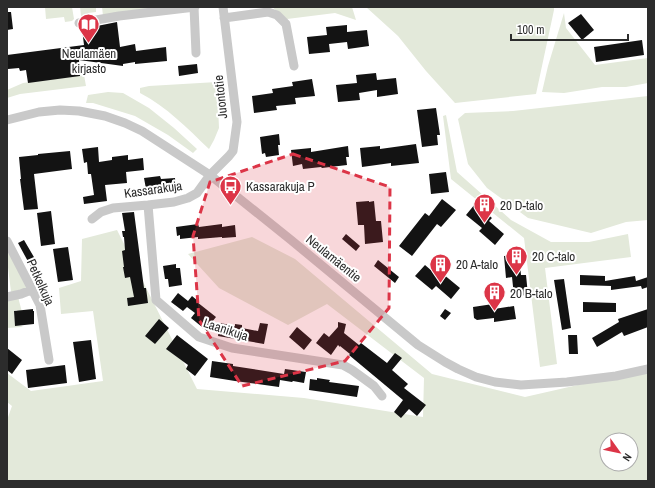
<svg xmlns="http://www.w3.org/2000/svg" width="655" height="488" font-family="'Archivo Narrow',sans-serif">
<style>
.green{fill:#e3e9da;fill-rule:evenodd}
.building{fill:#131313}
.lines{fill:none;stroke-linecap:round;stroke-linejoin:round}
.minor{stroke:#c9c9c9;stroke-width:9}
.marked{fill:#dc3547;fill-opacity:0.2;stroke:#dc3547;stroke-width:3;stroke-dasharray:8 5;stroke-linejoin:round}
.labels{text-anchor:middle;stroke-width:4;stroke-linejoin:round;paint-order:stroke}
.poi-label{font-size:13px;fill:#2c2c2c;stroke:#fff;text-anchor:start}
.street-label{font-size:13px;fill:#2c2c2c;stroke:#fff}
</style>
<rect width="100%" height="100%" fill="#fff"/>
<path class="green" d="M45,7H72L74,19L72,21L65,22L64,17L46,19Z
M80,7H96V12L88,13V18H82L81,16Z
M102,7H178L103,16Z
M272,7H352L356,20L335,13L287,19Z
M366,7H554V10L536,94L455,103L426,71L398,36Z
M564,13L566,28L595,65L648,58V83L626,87H602L564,93L542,92L548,66Z
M84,75L86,86L20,94L7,98V90L23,83Z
M217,82L219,128L214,140L209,149C187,128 167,107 140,93V88L149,86Z
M108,92L123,93L149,108L174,128L197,149L193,153L168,135L135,116L93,103H86L88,95Z
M648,96V220L626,222L591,233L528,218L487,188L468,164L458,119L465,113L513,111Z
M446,115L457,172L511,220L551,242H589L628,234L631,257L545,268L557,364L540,367L524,238L451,179L443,116Z
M117,230L197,389L304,398L423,417L424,378L327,304L288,325L219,288L188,254L252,237L295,259L432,374L525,397L648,369V481H7V420L12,406L7,402V373L31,391L103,381L93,311L61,314L59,288L81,281L82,239ZM607,440H631V464H607Z
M8,253L10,254L27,289L11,292L7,259V254Z
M18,297L22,312H18L17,310L14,311L15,325L23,326L21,327L7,328V299Z"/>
<path class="building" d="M7,12H11L13,29L7,30Z
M581,14L594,30L582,40L568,23Z
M117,22L120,47L135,44L136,51L166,47L167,61L135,64V62L123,64V66L79,60L80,76L28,83L26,70L20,71L19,68L8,69L7,55L84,45L82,29Z
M347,25V32L367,30L369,46L348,49L347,42L329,44L330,52L309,54L307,37L327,35L326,27Z
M642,40L644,55L596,62L594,47Z
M197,64L198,73L179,76L178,66Z
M376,73L377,80L396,78L398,94L377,97V90L359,93L360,100L338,102L336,85L357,83L356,75Z
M312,79L315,96L295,98L296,104L276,106L277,110L254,113L252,96L273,93L272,89L293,86L292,82Z
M436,108L440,135H437L438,145L422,147L417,110Z
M279,134L280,145H278L279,155L266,157L265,153L262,154L260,137Z
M416,144L419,163L391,166V163L362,167L360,148L380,146V149Z
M348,146L349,157H346L347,165L322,168L321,167L303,169L302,164L293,166L291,150L311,148V152Z
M98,147L99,162L112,160V157L128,155V160L143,158L144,170L126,172L127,183L105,185L107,201L84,204L83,197L94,195L91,174H88L87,162L84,163L82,149Z
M70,151L72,169L34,174L38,209L24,210L20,179H21L19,157L38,155V154Z
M446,172L449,192L431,194L429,174Z
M160,176L161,179L175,178L176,190L161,192L160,187L146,189L144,178Z
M442,199L456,210L441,227L437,224L412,256L399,246L425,213L429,216Z
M369,201V202L374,201L376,221H381L383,242L365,244L364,225H358L356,202Z
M475,204L492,218L489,221L504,234L495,245L479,231L482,228L466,215Z
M51,211L55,244L41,246L37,213Z
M134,212L144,288H146L148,303L128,306L127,298L134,297L130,277L125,278L123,267H124L122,251L125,250L124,237H123L122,231H125L122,213Z
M198,224L199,227L222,224V227L235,225L236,237L222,238V237L198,239V237L180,239V235L177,236L176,227Z
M346,234L360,246L356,251L342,239Z
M24,240L38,264L31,267L18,243Z
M68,247L73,280L58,282L53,249Z
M519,255L521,275H526L528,295L514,296L512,277L506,278L504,256Z
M378,260L399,277L395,283L374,266Z
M176,264V268H180L182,285L169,287L168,279H165L163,266Z
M425,265L440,278L443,274L460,288L451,299L436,286L432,290L415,276Z
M580,275L605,276V281L635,276L636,281L648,277V287L642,289L641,286L611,290V286L580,285Z
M564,279L571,328L562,330L554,280Z
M178,293L188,301L192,296L198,301L197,302L216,317L212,322H214L207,331L191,318L195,313L187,307L183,311L171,302Z
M583,302L616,303V312H583Z
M493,304L494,309L514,306L516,319L494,322V318L477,320L474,318L473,307Z
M33,309V311H34V324L15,326L14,311Z
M445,309L451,313L445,320L440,316Z
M648,309V327L624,336L622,332L597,347L592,338L619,322L618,319Z
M159,319L169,328L155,344L145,336Z
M338,322L346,324L344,333L359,345L361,343L387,363L395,353L402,358L392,370L408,384L404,388L426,405L417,416L409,409L401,418L394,412L403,400L349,355L350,354L340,346V347L338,345L331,355L316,343L324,333L329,337L338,327Z
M220,323L235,326V324L242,325V328L258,331L260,323L268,324L264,344L218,336Z
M297,327L312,340L304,350L289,337Z
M177,335L208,359L195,376L186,369L188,365L166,349Z
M568,335H577L578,354H569Z
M91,340L96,379L79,382L73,342Z
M7,348L22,360L12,374L7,370Z
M212,361L233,364V366L284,374L285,369L306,372L304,383L293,381L292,382L280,380L279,387L235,381L210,377Z
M65,365L67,383L28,388L26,370Z
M317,378L330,380L329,382L359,386L357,397L309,390L310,379L317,380Z"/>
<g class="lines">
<path class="minor" d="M194,7L196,53
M224,18L268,12L277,15L286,24L294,66
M79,23L119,16L195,7
M7,120L39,112L60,110L79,111L105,116L125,123L142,131L210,175L291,240L418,345L445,362L458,369L476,377L495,382L521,385L567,382L616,376L648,369
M148,205L156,300L199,337L232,348L343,365L352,370L374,386L382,396
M92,219L101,212L113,208L148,205L174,202L188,198L197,193L210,175L229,156L233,151L237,122L223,7
M7,241L40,305L49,360
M7,297L21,294L31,290"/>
</g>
<path class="marked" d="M293,154L390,187L389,308L345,361L242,386L199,320L193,236L210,182Z"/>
<defs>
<symbol id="library-pin" viewBox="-11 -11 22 30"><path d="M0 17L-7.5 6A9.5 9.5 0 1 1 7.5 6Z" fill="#dc3547" stroke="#fff"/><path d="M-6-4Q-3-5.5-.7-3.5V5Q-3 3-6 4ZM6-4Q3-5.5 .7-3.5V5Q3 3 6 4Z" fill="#fff"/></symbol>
<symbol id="bus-pin" viewBox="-11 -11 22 30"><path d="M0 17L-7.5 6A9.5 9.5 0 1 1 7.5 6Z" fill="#dc3547" stroke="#fff"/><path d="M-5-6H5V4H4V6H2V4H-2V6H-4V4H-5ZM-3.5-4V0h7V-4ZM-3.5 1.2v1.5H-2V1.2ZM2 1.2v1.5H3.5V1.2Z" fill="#fff"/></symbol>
<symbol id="building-pin" viewBox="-11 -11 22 30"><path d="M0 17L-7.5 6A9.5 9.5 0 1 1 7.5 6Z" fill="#dc3547" stroke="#fff"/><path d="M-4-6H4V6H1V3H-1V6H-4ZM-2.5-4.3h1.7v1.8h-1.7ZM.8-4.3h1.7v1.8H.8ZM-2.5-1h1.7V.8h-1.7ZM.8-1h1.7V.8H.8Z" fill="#fff"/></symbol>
</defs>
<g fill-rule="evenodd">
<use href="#library-pin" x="76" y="12" width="25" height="34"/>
<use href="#bus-pin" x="218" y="174" width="25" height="34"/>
<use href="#building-pin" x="472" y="192" width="25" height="34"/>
<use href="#building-pin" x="504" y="244" width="25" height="34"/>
<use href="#building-pin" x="428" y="252" width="25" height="34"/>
<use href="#building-pin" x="482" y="280" width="25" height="34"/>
</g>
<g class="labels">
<g class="poi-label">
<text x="89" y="58" text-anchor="middle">Neulamäen<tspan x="89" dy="15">kirjasto</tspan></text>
<text x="246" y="191">Kassarakuja P</text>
<text x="500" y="210">20 D-talo</text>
<text x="532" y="261">20 C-talo</text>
<text x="456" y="269">20 A-talo</text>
<text x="510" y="298">20 B-talo</text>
</g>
<g class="street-label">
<text transform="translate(220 97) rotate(-96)" y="5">Juontotie</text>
<text transform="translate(153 189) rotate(-8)" y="5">Kassarakuja</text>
<text transform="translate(334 258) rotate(39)" y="5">Neulamäentie</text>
<text transform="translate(41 282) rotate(66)" y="5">Petkelkuja</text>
<text transform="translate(226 329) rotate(18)" y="5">Laanikuja</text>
</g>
</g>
<rect width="655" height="488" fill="none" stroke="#2c2c2c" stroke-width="16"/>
<g transform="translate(619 452) rotate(123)"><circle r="19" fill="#ffffff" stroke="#ababab"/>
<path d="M0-3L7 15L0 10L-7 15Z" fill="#dc3547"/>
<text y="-6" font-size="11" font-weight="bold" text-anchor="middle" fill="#2c2c2c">N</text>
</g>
<path d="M511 34v6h117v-6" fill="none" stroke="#2c2c2c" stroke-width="2"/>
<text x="517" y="34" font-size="12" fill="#2c2c2c" stroke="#ffffff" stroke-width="3" paint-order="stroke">100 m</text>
</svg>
